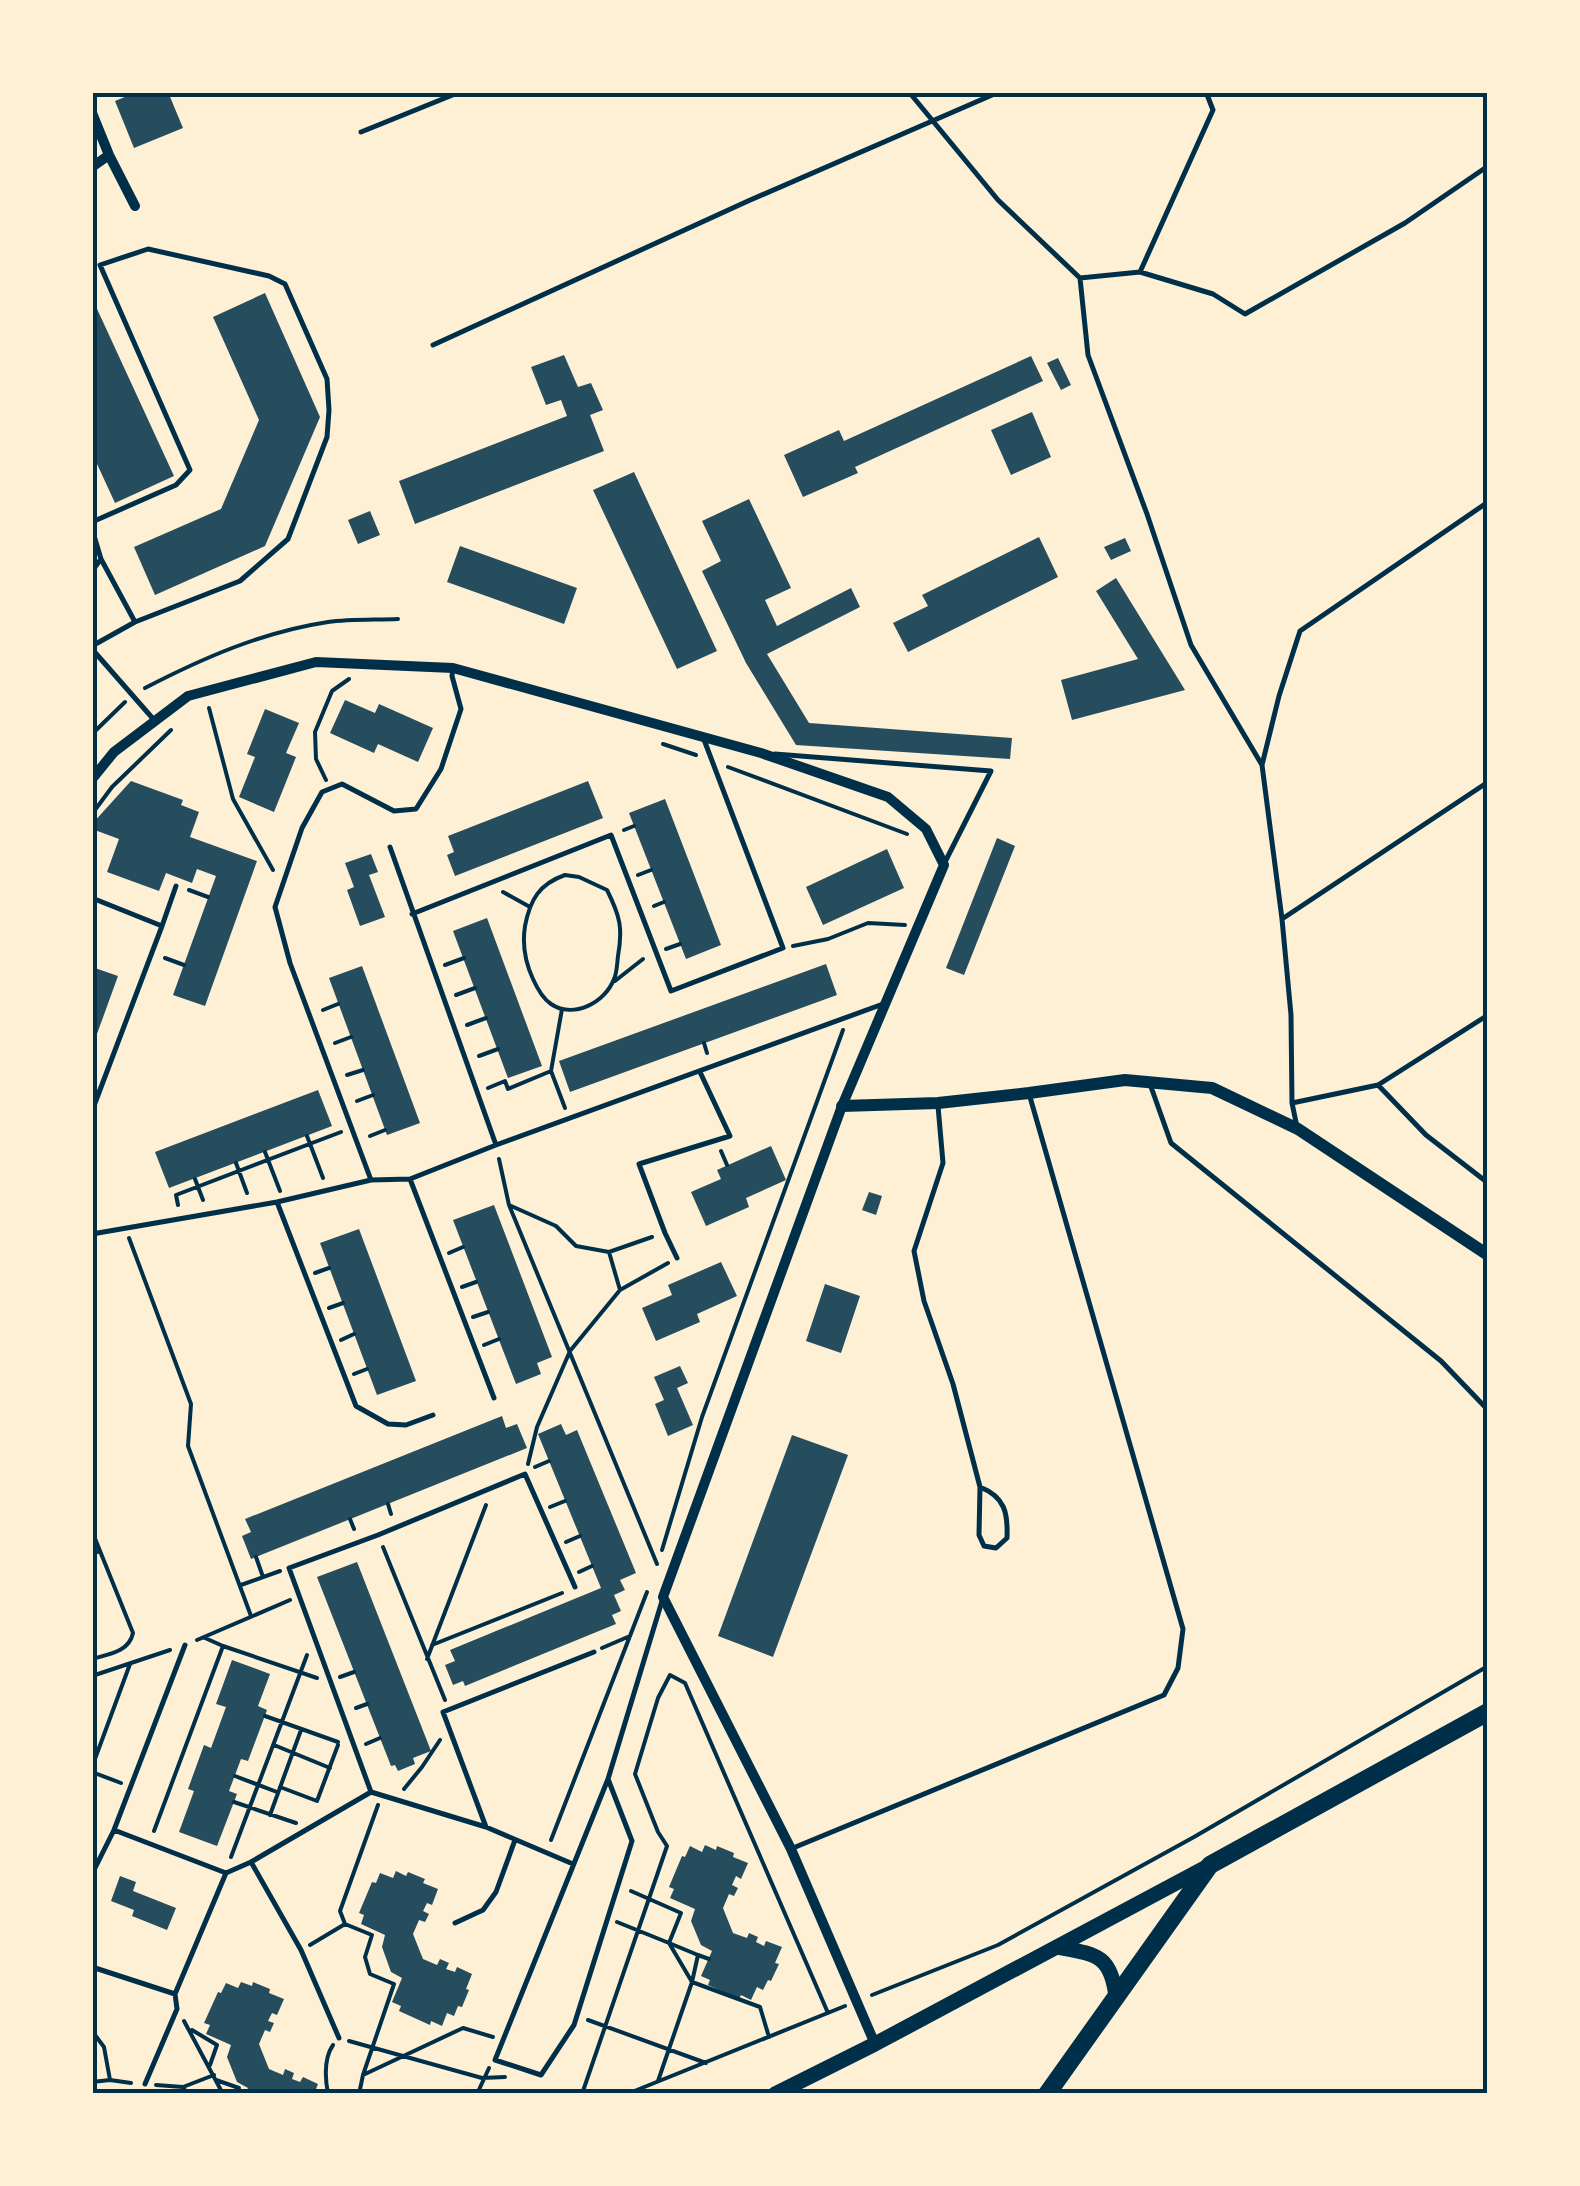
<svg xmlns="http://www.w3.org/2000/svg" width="1580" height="2186" font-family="Helvetica,sans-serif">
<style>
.building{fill:#264d5e}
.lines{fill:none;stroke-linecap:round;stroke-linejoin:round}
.path{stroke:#003049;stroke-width:4}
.service{stroke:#003049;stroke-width:5}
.minor{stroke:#003049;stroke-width:10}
.tertiary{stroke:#003049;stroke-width:12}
.secondary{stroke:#003049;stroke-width:15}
.primary{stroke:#003049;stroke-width:18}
.neatline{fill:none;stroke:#003049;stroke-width:4}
</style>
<rect width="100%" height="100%" fill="#fdf0d5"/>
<path class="building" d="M137,92H168L183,128L134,148L115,101Z
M265,293L320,417L265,546L155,595L134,547L221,509L259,420L213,317Z
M92,298L174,476L115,503L92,453Z
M564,355L578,387L591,383L603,410L590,415L604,451L415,524L399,481L567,416L561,400L546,405L531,367Z
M1031,356L1043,381L855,467L858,473L803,497L784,455L839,430L844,441Z
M1058,358L1071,385L1061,390L1047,363Z
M1032,412L1051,457L1011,475L991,430Z
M634,472L717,651L677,669L593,490Z
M749,499L791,588L765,600L777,626L851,588L860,607L767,654L809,723L1012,738L1010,759L796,745L746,663L702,571L721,561L702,521Z
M370,511L380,535L358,544L348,520Z
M1039,537L1058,577L908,652L893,623L928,606L922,595Z
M1125,538L1131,551L1111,560L1104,547Z
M460,546L577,588L564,624L447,582Z
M1116,578L1185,690L1072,720L1061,680L1138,659L1096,591Z
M345,700L375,713L379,704L433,728L418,762L378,744L374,753L330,733Z
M265,709L299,723L286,753L296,757L274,812L239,797L255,757L247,754Z
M131,781L183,800L181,805L199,812L190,837L257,861L205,1006L173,995L216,876L197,869L192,883L166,873L159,891L107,872L119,839L92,829V824Z
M588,781L603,818L455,876L447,855L454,852L448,836Z
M665,799L721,945L686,959L629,813Z
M997,838L1015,846L964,975L946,968Z
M887,849L904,888L823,925L806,887Z
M371,854L378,872L369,875L385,917L360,926L347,890L354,887L345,863Z
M487,918L542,1066L508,1078L453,931Z
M826,964L837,995L570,1092L559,1061Z
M362,966L420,1123L387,1135L329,978Z
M92,967L118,976L93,1045H92Z
M318,1090L332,1126L169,1188L155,1152Z
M771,1146L786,1180L746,1198L749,1207L706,1226L691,1192L721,1179L717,1170Z
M869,1192L882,1196L876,1215L862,1210Z
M494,1205L552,1357L537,1363L541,1374L516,1384L453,1220Z
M359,1229L416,1381L377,1395L320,1243Z
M721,1262L737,1296L697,1314L700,1322L656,1341L642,1308L672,1295L668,1285Z
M825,1284L860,1296L841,1353L806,1341Z
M680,1366L688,1383L677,1388L693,1425L668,1436L655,1404L664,1400L654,1377Z
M502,1416L506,1428L517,1424L527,1448L251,1559L242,1536L251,1532L245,1519Z
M561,1424L566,1435L577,1430L636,1573L620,1580L625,1590L614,1595L621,1611L612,1615L616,1624L465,1686L463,1681L453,1685L445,1665L455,1661L450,1650L601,1588L538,1434Z
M792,1435L848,1455L773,1657L718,1636Z
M357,1562L431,1751L413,1758L415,1764L398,1771L395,1765L391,1766L317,1577Z
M232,1660L270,1674L258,1706L267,1710L248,1761L241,1759L229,1791L237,1794L217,1846L179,1832L194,1791L188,1789L204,1745L211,1748L226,1707L216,1704Z
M705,1845L716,1850L717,1846L734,1853L733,1857L748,1863L741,1879L736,1876L732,1885L738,1888L734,1896L729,1894L723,1908L733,1933L747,1938L749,1933L758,1937L756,1942L764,1946L766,1941L782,1947L775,1963L779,1964L771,1981L768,1980L763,1990L757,1987L751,2000L741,1995L739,1999L708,1985L710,1980L701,1976L712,1951L701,1945L691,1921L695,1909L670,1898L674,1889L669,1887L682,1856L685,1857L690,1846L702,1852Z
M396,1871L406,1876L408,1872L425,1879L423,1883L438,1889L432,1905L427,1903L423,1911L429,1914L425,1922L419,1920L413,1934L423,1959L437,1965L440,1959L449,1963L446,1969L455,1972L457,1967L472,1974L466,1989L469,1990L462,2007L458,2006L454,2016L447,2013L442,2026L431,2021L430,2025L399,2011L401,2006L392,2002L402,1978L391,1972L382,1947L385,1935L361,1924L364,1915L359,1913L372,1882L376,1883L380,1873L393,1878Z
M120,1876L136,1882L133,1891L176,1908L167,1930L132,1916L134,1910L111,1901Z
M241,1982L252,1986L253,1982L270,1989L269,1993L284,1999L277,2015L272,2013L268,2021L274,2023L270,2032L265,2030L259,2044L269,2069L283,2075L285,2069L294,2073L292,2079L300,2082L303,2077L318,2084L314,2094H245L248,2088L237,2082L227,2057L231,2045L206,2034L210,2025L204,2023L218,1992L221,1993L226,1983L238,1988Z"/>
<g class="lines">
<path class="path" d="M145,688C203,658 262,632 328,622C350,619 375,620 398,619
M209,708L233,799L273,870
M92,734L125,702
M663,744L696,755
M728,767L907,834
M326,780L316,759L315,732L332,691L349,679
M92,814L112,787L171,730
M624,830L634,826
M565,875L579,877L607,890C620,916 623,928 618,956C617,964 617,973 614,979C605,1003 573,1019 551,1004C542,998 537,988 533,979C525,962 522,945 525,926C530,900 539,884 565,875Z
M638,875L651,870
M189,890L208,897
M503,892L530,907
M654,906L664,902
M793,946L828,939L868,923L905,925
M666,949L680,944
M165,958L184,965
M445,965L464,958
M615,981L643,959
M456,995L475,988
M323,1010L338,1004
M467,1025L486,1018
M335,1043L351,1037
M704,1043L707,1053
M479,1056L498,1049
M551,1071L565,1108
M347,1075L363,1070
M488,1088L505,1081L508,1089L551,1071L562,1009
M357,1101L373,1095
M307,1136L323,1178
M370,1136L385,1130
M721,1151L727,1165
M265,1152L280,1191
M499,1159L509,1205L657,1564
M236,1163L247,1193
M195,1179L203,1200
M178,1205L176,1195L341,1132
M509,1205L556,1226L576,1246L609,1252L620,1290
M129,1238L191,1404L188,1446L251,1616
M609,1252L652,1237
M449,1253L463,1247
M315,1273L329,1268
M462,1287L476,1282
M329,1308L343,1303
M473,1317L488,1312
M341,1340L354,1334
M484,1345L499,1339
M354,1374L367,1369
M528,1464L537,1427L570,1351L620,1290L668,1263
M535,1467L549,1461
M388,1504L391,1514
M550,1507L565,1501
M350,1519L354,1529
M92,1531L100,1551
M566,1542L580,1536
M383,1547L445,1700
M662,1550L702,1417L843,1030
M92,1554L100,1551L133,1633C129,1652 109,1654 92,1659
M256,1557L263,1577
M579,1572L592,1566
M241,1585L280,1571
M205,1638L223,1646
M197,1640L290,1600
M432,1645L562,1593
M602,1648L630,1636
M427,1659L486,1505
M92,1676L170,1650
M340,1677L354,1672
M356,1708L367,1704
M265,1716L338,1742
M366,1744L380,1738
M274,1745L330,1768
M92,1767L130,1664
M92,1772L121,1783
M235,1776L277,1792
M280,1787L317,1801
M404,1789L422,1767L440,1740
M317,1801L338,1745
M234,1802L296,1823
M270,1815L301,1730
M154,1831L223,1646L317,1678
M551,1840L647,1592
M231,1857L307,1655
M631,1891L681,1913L669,1943L698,1955L692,1982L658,2081
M617,1922L669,1943L692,1982L760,2007L769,2037
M310,1945L345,1924
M698,1955L709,1959
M872,1995L998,1945L1194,1837L1488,1666
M588,2020L706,2063
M184,2021L223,2094
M192,2030L217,2045L210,2065
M92,2031L104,2047L110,2080L131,2083
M349,2041L482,2078L505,2077
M363,2075L394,1984L370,1974L365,1957L372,1935L345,1924L340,1911L378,1805
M216,2080L239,2088L238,2094
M92,2082L110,2080
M156,2085L183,2087L187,2094
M183,2087L214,2075
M328,2094C325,2078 324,2058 333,2045
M359,2094L363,2075L463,2028L493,2037
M477,2094L489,2068
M582,2094L667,1846L658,1832L635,1774L658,1698L670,1675L685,1683L828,2013
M627,2094L845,2006"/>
<path class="service" d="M909,92L998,200L1080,278L1088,355L1147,514L1191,645L1262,765
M361,132L460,92
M1140,272L1213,110L1206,92
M1080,278L1140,272L1213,294L1245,314L1405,223L1488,166
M433,345L748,201L999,92
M92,522L176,485L190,470L100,265L148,249L269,276L285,284L327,379L329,410L327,437L288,539L240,581L135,622
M92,529L101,559L92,571
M92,646L135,622L101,559
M92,649L155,721
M775,754L991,771L945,862
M92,898L162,926L92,1111
M412,914L611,835L671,991L783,948L703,737
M1282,919L1488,782
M162,926L176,886
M1150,1084L1171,1143L1441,1361L1488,1410
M1378,1085L1426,1135L1488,1183
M1292,1103L1378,1085L1488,1015
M938,1106L943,1163L914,1251L924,1301L953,1384L980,1487L979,1535L984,1546L996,1548L1007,1538C1008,1513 1005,1497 980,1487
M1297,1127L1292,1103L1291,1015L1282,919L1262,765L1279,696L1300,631L1488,502
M496,1145L883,1004
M410,1179L494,1398
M371,1180L410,1179L496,1145L390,847
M277,1202L356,1406L388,1424L406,1425L433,1415
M92,1234L277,1202L371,1180L290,963L275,907L302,828L322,792L342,784L394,811L416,809L441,769L461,709L452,676L453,668
M677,1258L665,1233L639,1164L730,1136L700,1072
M608,1779L632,1841L574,2025L541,2075L495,2060L608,1779L662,1601
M486,1827L443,1712L594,1652
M114,1830L226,1873
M793,1848L1164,1695L1178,1668L1183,1629L1030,1097
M251,1862L301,1950L339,2038
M573,1864L486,1827L371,1792L289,1568L378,1535L525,1474L575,1587
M92,1874L114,1830L185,1645
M455,1923L483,1910L496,1892L515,1840
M92,1967L175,1994
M145,2084L177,2009L175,1994L226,1873L251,1862L371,1792"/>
<path class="minor" d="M92,113L109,155L135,206
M92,167L109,155
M92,779L114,752L188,696L316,662L453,668L761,753L888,797L926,829L944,865L842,1106L663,1597L791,1849L875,2044"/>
<path class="tertiary" d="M842,1106L938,1103L1029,1093L1125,1080L1212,1088L1298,1129L1488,1255"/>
<path class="secondary" d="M1057,1947C1095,1954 1111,1954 1116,1997
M775,2094L875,2044L1210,1865"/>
<path class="primary" d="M1047,2094L1210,1865L1488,1712"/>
</g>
<rect width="1580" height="2186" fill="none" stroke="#fdf0d5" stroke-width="190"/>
<rect x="95" y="95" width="1390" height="1996" class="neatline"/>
</svg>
